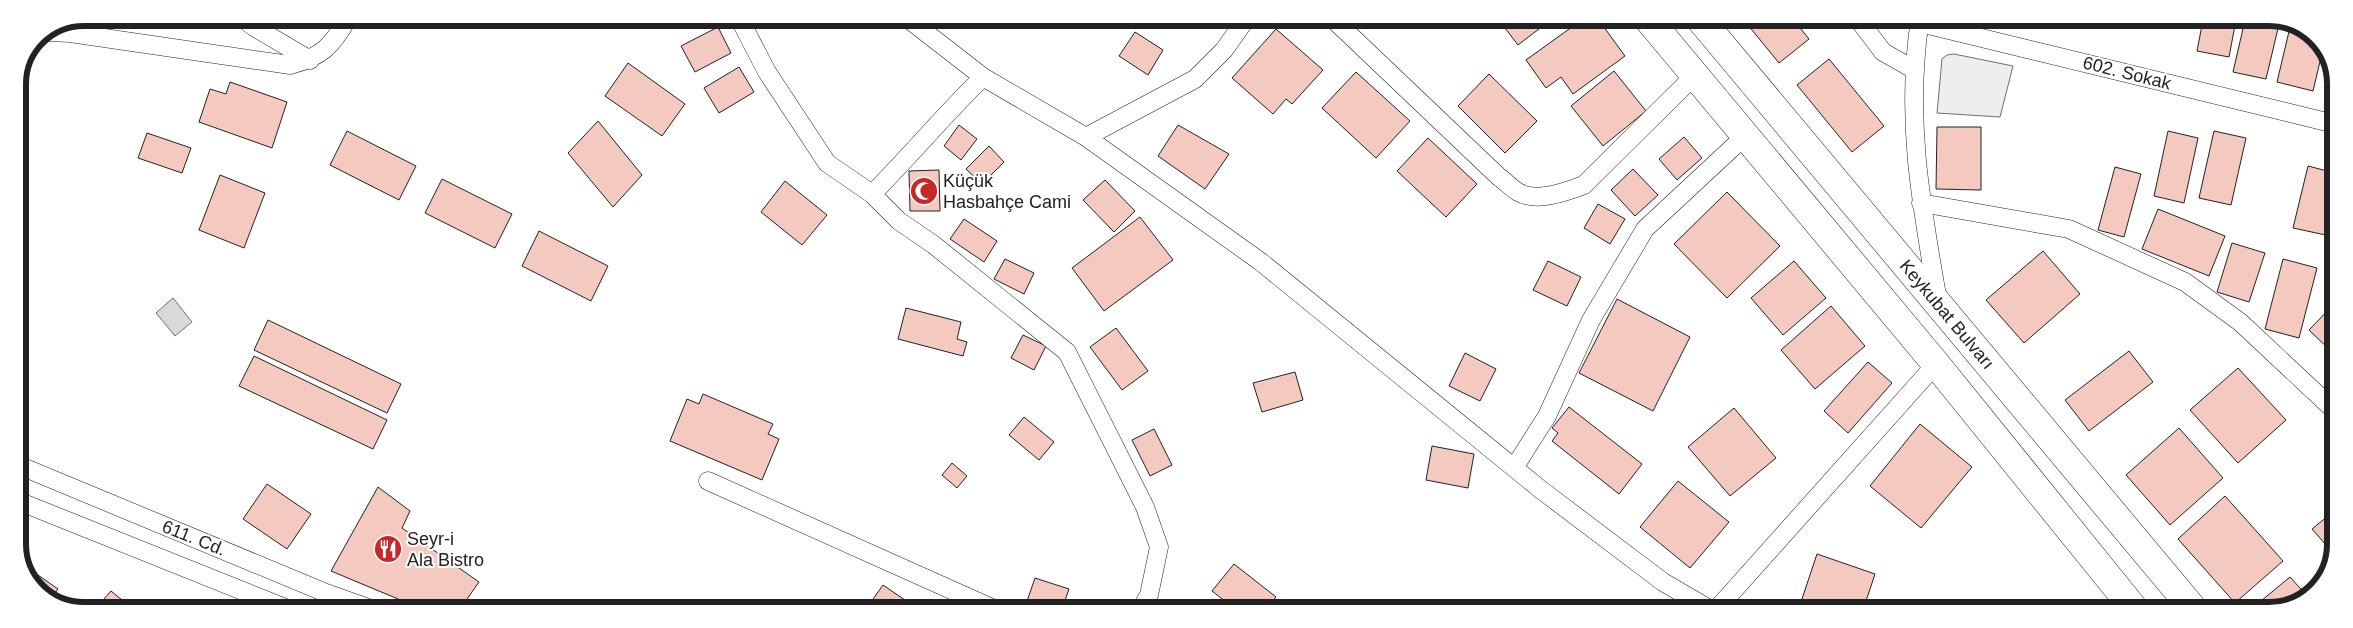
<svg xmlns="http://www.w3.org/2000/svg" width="2353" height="628" font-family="Arial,sans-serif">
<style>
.green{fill:#eee;stroke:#6f6f6f}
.water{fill:#d9d9d9;stroke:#6f6f6f}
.building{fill:#f3c9c0;stroke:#222}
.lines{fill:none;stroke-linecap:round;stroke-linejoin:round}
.street-casing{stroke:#222;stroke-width:19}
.highway-casing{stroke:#222;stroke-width:29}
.street{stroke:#fff;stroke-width:18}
.highway{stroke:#fff;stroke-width:28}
.labels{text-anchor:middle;stroke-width:4;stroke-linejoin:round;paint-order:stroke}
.street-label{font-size:18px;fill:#222;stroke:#fff}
.poi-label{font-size:18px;fill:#222;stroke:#fff;text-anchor:start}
.rim{fill:none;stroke:#222;stroke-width:6}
</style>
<rect width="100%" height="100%" fill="#fff"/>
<path class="green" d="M1954,54L2013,66L2000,117L1937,113L1942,59L1947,55Z"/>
<path class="water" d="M173,298L192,322L175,336L156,313Z"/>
<path class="building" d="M1498,19H1552L1518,45Z
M1583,19H1598L1625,56L1573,94L1561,77L1546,88L1526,60Z
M1743,19H1793L1809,39L1779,63Z
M2203,20H2236L2229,57L2197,51Z
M2245,20H2280L2266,79L2233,72Z
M2291,23L2319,40L2323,49L2313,91L2277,82Z
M718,27L731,53L695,72L681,46Z
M1276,29L1323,70L1292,104L1286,99L1273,114L1232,78Z
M1135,32L1163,50L1148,75L1119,56Z
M1829,59L1884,126L1852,152L1797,85Z
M628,63L685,104L662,136L605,96Z
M739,67L754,92L719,113L704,88Z
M1614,71L1646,111L1603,146L1571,106Z
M1356,72L1410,121L1376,158L1322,108Z
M1489,74L1537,121L1505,153L1458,106Z
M230,82L287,102L272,148L199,122L210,89L226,94Z
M598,121L642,175L613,207L568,153Z
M959,125L977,139L961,160L944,146Z
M1178,125L1229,154L1205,189L1158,156Z
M1937,127H1981V190L1936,189Z
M347,131L416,166L399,200L330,165Z
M2168,131L2198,138L2184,203L2154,196Z
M2214,131L2246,138L2231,205L2199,198Z
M147,133L191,148L182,173L138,158Z
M1684,137L1702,158L1677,180L1659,159Z
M1428,138L1477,184L1446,217L1397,171Z
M989,146L1004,162L982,184L966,169Z
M2308,166L2335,173V237L2293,228Z
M2115,167L2141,174L2124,237L2098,230Z
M1633,169L1658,195L1635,216L1611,190Z
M939,170L940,211H910L909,171Z
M220,175L265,193L244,248L199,230Z
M442,179L512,214L495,248L425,213Z
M1105,180L1135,211L1114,232L1083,200Z
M785,181L827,215L802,245L761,212Z
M1727,192L1780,246L1727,298L1674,244Z
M1598,204L1625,219L1610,244L1584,228Z
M2158,209L2225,236L2209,276L2142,249Z
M1140,217L1173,260L1104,311L1072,268Z
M964,219L997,241L984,262L950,239Z
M539,231L608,266L591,301L522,266Z
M2232,243L2265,253L2249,302L2217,292Z
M2043,251L2080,294L2024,343L1986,300Z
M1005,259L1034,273L1024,294L994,279Z
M2283,259L2317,268L2299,338L2265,329Z
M1548,261L1581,277L1567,306L1533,290Z
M1794,261L1826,298L1783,335L1751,298Z
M1617,299L1690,337L1653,411L1579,373Z
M2334,304V354L2309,330Z
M1831,306L1865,346L1815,389L1781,350Z
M906,308L961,322L957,339L967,342L963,356L898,339Z
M268,320L401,384L387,413L254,350Z
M1116,328L1148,371L1122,390L1090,347Z
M1023,335L1046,346L1034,370L1011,358Z
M2129,351L2153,382L2089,431L2065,400Z
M1465,353L1496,369L1480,401L1449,386Z
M254,356L387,420L373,449L239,386Z
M1868,362L1892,383L1848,433L1824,411Z
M2238,368L2286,420L2238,463L2190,410Z
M1295,372L1303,400L1262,412L1253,383Z
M703,394L773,424L768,434L779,439L762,480L670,441L687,399L699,404Z
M1569,407L1642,464L1619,494L1552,441L1558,433L1552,428Z
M1734,408L1776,458L1730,496L1688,447Z
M1024,417L1054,442L1039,460L1009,435Z
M1920,424L1972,467L1921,528L1870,486Z
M2179,428L2223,478L2170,525L2126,475Z
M1154,429L1172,465L1150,476L1132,440Z
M1432,446L1474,454L1468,488L1426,480Z
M952,463L967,476L957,488L942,475Z
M1678,481L1729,522L1690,568L1640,527Z
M267,484L311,514L287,549L243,519Z
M378,487L410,511L402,528L479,582L460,609H422L331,571Z
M2225,496L2283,561L2235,603L2178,539Z
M2334,511L2333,553L2312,529Z
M1817,554L1875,574L1863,610H1805L1799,608Z
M1234,564L1276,597L1266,609H1235L1212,591Z
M27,571L36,578L38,575L58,589L51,598L34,588Z
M2290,577L2308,597L2269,610H2250Z
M1035,578L1069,589L1062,609H1033L1025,607Z
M883,585L918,609H866Z
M111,591L132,608H96Z"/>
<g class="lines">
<defs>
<path id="street" d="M242,18L254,27L310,60
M739,18L767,72L827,163L872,194
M907,18L983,77L1086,137L1261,262L1540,489L1663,582L1711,610
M1333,19L1499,177C1505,181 1511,188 1518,192C1537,203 1565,192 1584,185L1695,75
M1858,19L1883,52L1913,69
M1920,19C1905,118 1921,204 1938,301
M1920,23L2335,124
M49,32L70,33L290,65C322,57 332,46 348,18
M983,77C944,115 910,156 872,194L899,221L934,245L1067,352L1145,507L1159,547L1149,595L1141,609
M1086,137L1195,79L1224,50L1246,19
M1921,203L2069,229L2185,282L2240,322L2334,410
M18,465L326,593L371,609
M1514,468L1547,416L1591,320L1645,229L1745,136
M708,481L994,609
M18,501L288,609
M1716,610L1936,364"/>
<g id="highway">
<path d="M1648,19L1936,364L2135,610"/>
<path id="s1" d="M1700,19L2194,610"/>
</g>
</defs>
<use href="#street" class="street-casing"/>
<use href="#highway" class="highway-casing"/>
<use href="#street" class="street"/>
<use href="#highway" class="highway"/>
</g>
<defs>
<symbol id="mosque-disc" viewBox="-11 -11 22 22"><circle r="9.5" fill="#c62828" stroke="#fff"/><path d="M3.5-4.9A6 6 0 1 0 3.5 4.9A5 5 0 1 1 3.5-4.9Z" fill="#fff"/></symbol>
<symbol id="restaurant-disc" viewBox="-11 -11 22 22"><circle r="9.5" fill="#c62828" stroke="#fff"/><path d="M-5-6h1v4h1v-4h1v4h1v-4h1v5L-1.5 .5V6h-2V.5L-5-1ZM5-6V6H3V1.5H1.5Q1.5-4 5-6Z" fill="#fff"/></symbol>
</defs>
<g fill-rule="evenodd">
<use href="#mosque-disc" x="908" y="175" width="32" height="32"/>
<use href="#restaurant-disc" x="372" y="533" width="32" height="32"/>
</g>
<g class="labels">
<g class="street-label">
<text transform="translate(2127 73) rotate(14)" y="6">602. Sokak</text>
<text dy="6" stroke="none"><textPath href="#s1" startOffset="385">Keykubat Bulvarı</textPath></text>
<text transform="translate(194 538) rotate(22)" y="6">611. Cd.</text>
</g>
<g class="poi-label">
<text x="943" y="187">Küçük<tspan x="943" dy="21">Hasbahçe Cami</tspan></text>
<text x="407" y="545">Seyr-i<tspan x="407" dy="21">Ala Bistro</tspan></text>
</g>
</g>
<path d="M0 0H2353V628H0ZM84 26H2269A58 58 0 0 1 2327 84V544A58 58 0 0 1 2269 602H84A58 58 0 0 1 26 544V84A58 58 0 0 1 84 26Z" fill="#fff" fill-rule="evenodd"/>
<path class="rim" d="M84 26H2269A58 58 0 0 1 2327 84V544A58 58 0 0 1 2269 602H84A58 58 0 0 1 26 544V84A58 58 0 0 1 84 26Z"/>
</svg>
